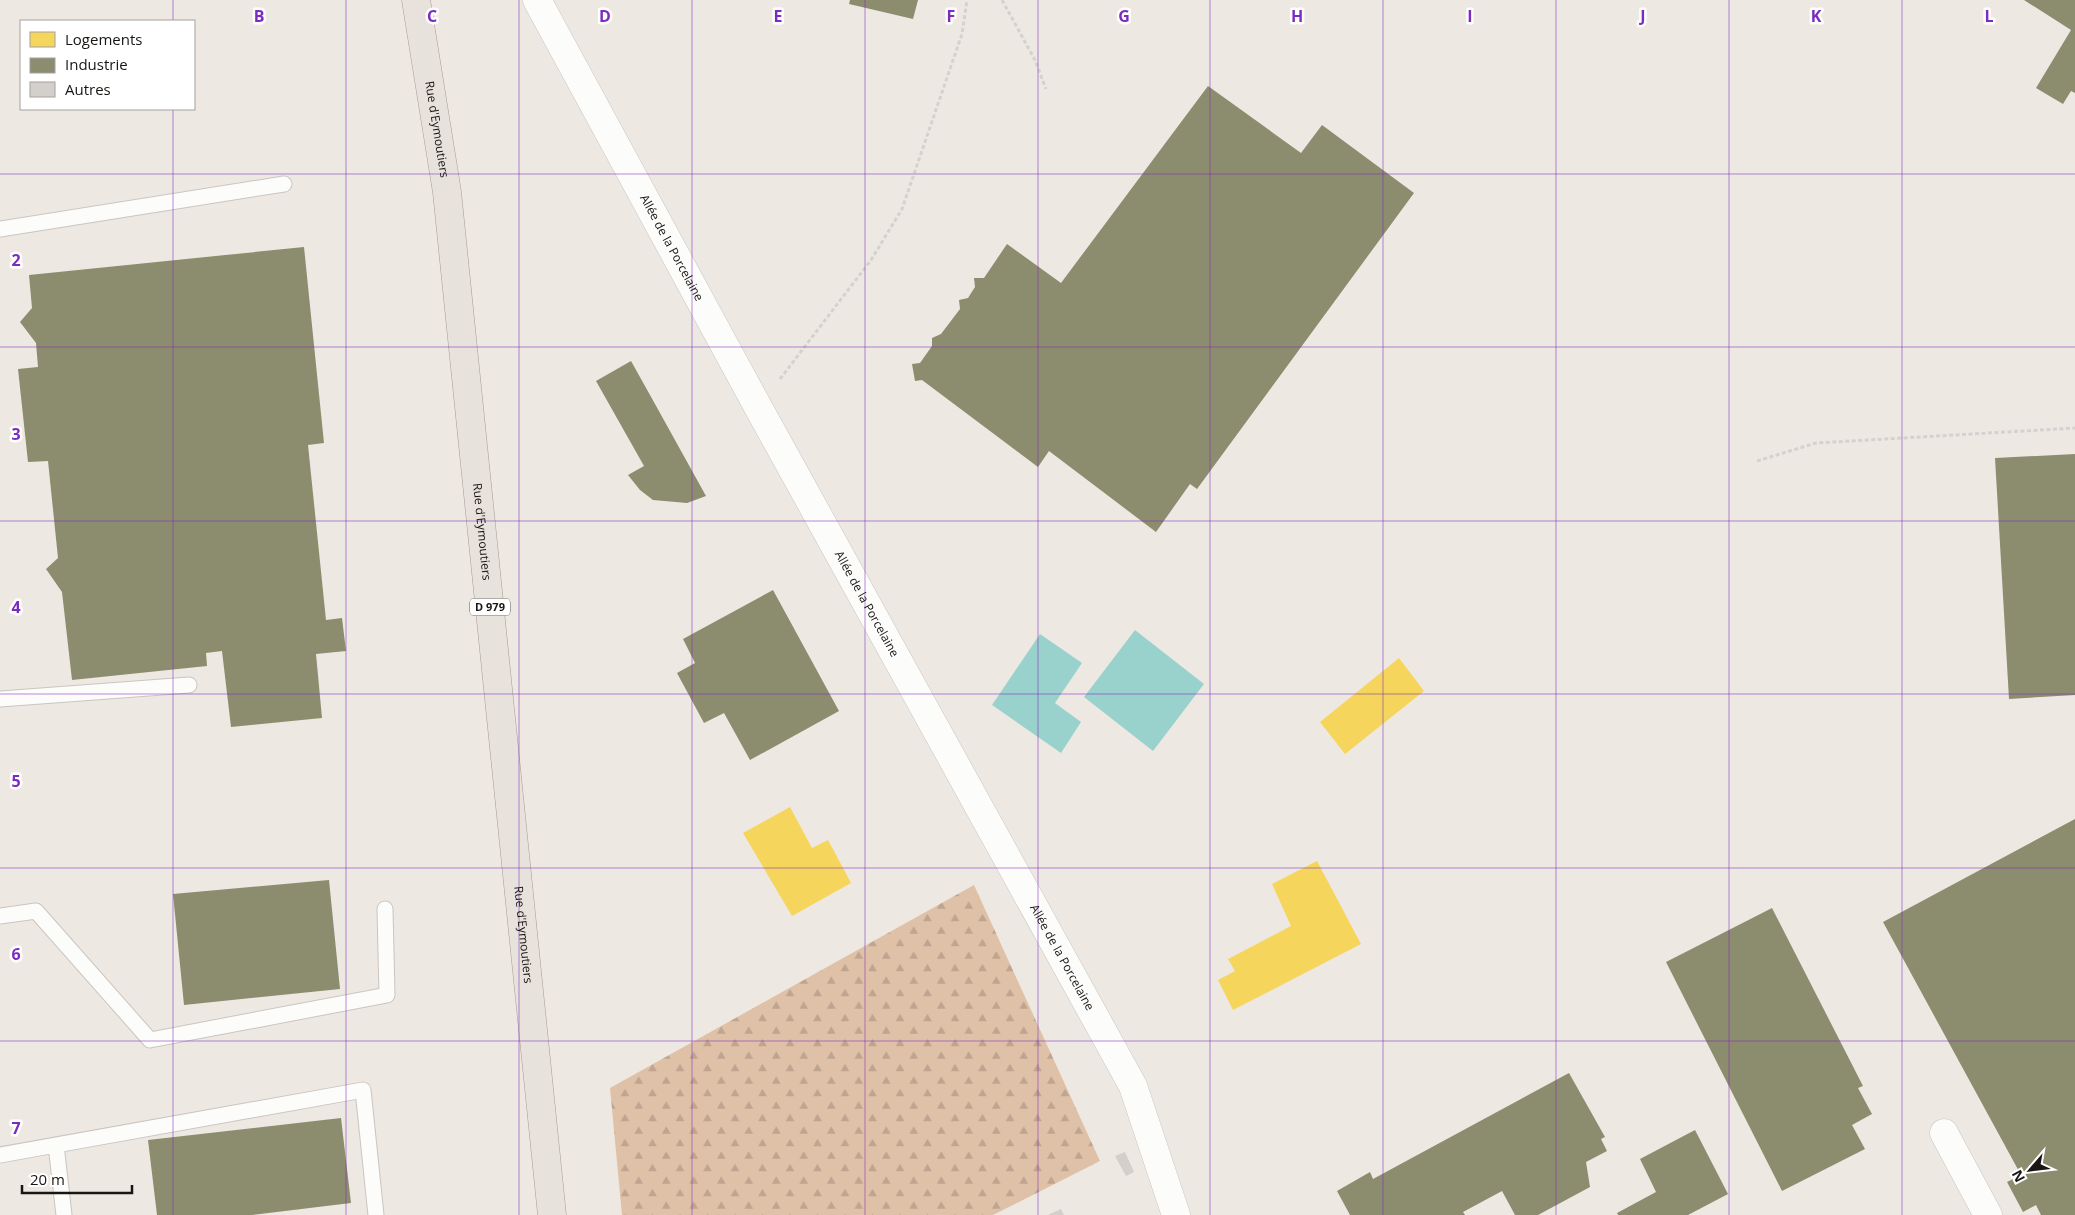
<svg xmlns="http://www.w3.org/2000/svg" width="2075" height="1215" font-family="'Open Sans',sans-serif">
<style>
.forest{fill:url(#forest-firs)}
.water{fill:#99d2cc}
.homes{fill:#f6d55c}
.industry{fill:#8c8c6e}
.building{fill:#d3cfca}
.lines{fill:none;stroke-linecap:round;stroke-linejoin:round}
.service-casing{stroke:#cac5c0;stroke-width:17}
.minor-casing{stroke:#cac5c0;stroke-width:29}
.primary-casing{stroke:#a69b91;stroke-width:29}
.path{stroke:#d4d2d0;stroke-width:3;stroke-dasharray:4 2.5;stroke-linecap:butt}
.service{stroke:#fcfcfb;stroke-width:15}
.minor{stroke:#fcfcfb;stroke-width:28}
.primary{stroke:#e8e2dd;stroke-width:28}
.grid{fill:none;stroke:#7b2cbf;stroke-width:1;stroke-opacity:0.55}
.labels{text-anchor:middle;stroke-width:5;stroke-linejoin:round;paint-order:stroke}
.shield{fill:#fff;stroke:#5e5b59;stroke-width:1}
.shield-label{font-size:11px;font-weight:bold;fill:#191512}
.street-label{font-size:12px;fill:#191512;stroke:#fff}
.grid-label{font-size:16px;text-anchor:middle;font-weight:bold;fill:#7b2cbf;stroke:#fff;stroke-width:5;stroke-linejoin:round;paint-order:stroke}
</style>
<defs>
<pattern id="forest-firs" width="22" height="20" patternUnits="userSpaceOnUse" patternTransform="scale(1.25)"><rect width="22" height="20" fill="#dfc1a7"/><path d="M5 1l3.5 6h-7zM16 11l3.5 6h-7z" fill="#bfa58f"/></pattern>
</defs>
<rect width="100%" height="100%" fill="#eee8e2"/>
<path class="forest" d="M974,885L1100,1161L993,1215H622L610,1088Z"/>
<path class="water" d="M1135,630L1204,684L1153,751L1084,697Z
M1040,634L1082,663L1055,703L1081,722L1061,753L992,705Z"/>
<path class="homes" d="M1399,658L1424,691L1345,754L1320,722Z
M790,807L812,848L828,840L851,883L792,916L743,833Z
M1317,861L1361,944L1233,1010L1218,980L1235,971L1228,959L1291,926L1272,884Z"/>
<path class="industry" d="M850,0H918L913,19L849,4Z
M2024,0H2075V93L2071,91L2063,104L2036,88L2071,30Z
M1208,86L1301,153L1322,125L1414,193L1197,489L1190,484L1156,532L1049,451L1038,467L922,380L915,381L912,364L920,363L932,346V338L941,334L960,309L959,300L968,298L975,287L974,278H984L1007,244L1061,283Z
M304,247L324,443L308,445L326,620L342,618L346,651L316,654L322,718L231,727L222,651L206,653L207,666L72,680L62,592L46,569L58,558L48,461L28,462L18,369L38,367L36,343L20,322L32,308L29,275Z
M631,361L650,395L706,496L687,503L653,500L640,490L628,475L644,466L596,381Z
M2075,454V695L2009,699L1995,458Z
M773,590L839,711L750,760L724,713L704,723L677,673L695,663L683,639Z
M2075,819V1215H2041L2036,1205L2023,1212L2007,1182L2021,1175L1883,922Z
M329,880L340,989L184,1005L173,894Z
M1772,908L1863,1086L1858,1088L1872,1114L1852,1125L1865,1149L1782,1191L1666,962Z
M1569,1073L1605,1137L1601,1139L1607,1151L1586,1162L1590,1187L1538,1215H1515L1502,1191L1463,1212L1465,1215H1350L1337,1191L1370,1172L1373,1179Z
M341,1118L351,1203L252,1215H157L148,1140Z
M1695,1130L1728,1194L1688,1215H1618L1617,1213L1656,1192L1640,1159Z"/>
<path class="building" d="M1125,1152L1134,1172L1126,1176L1115,1156Z
M1061,1209L1064,1215H1048Z"/>
<g class="lines">
<defs>
<path id="service" d="M0,229L284,184
M0,699L189,685
M0,916L36,911L150,1040L387,995L385,909
M56,1145L64,1215
M0,1155L363,1090L376,1215"/>
<g id="minor">
<path id="s1" d="M537,0L758,407L1133,1086L1176,1215"/>
<path d="M1944,1133L1988,1215"/>
</g>
<g id="primary">
<path id="s2" d="M416,0L447,192L552,1215"/>
</g>
</defs>
<use href="#service" class="service-casing"/>
<use href="#minor" class="minor-casing"/>
<use href="#primary" class="primary-casing"/>
<path class="path" d="M1002,0L1035,60L1046,89
M780,379L871,260L902,209L962,34L967,0
M1757,461L1816,443L2075,428"/>
<use href="#service" class="service"/>
<use href="#minor" class="minor"/>
<use href="#primary" class="primary"/>
</g>
<path class="grid" d="M173,0V21M346,0V1215M519,0V1215M692,0V1215M865,0V1215M1038,0V1215M1210,0V1215M1383,0V1215M1556,0V1215M1729,0V1215M1902,0V1215M173,109V1215M0,174H2075M0,347H2075M0,521H2075M0,694H2075M0,868H2075M0,1041H2075"/>
<g class="labels">
<rect class="shield" x="470" y="598.5" width="40" height="17" rx="4"/>
<g class="shield-label">
<text x="490" y="611">D 979</text>
</g>
<g class="street-label">
<text dy="4" stroke="none"><textPath href="#s2" startOffset="131">Rue d'Eymoutiers</textPath></text>
<text dy="4" stroke="none"><textPath href="#s1" startOffset="282">Allée de la Porcelaine</textPath></text>
<text dy="4" stroke="none"><textPath href="#s2" startOffset="536">Rue d'Eymoutiers</textPath></text>
<text dy="4" stroke="none"><textPath href="#s1" startOffset="688">Allée de la Porcelaine</textPath></text>
<text dy="4" stroke="none"><textPath href="#s2" startOffset="941">Rue d'Eymoutiers</textPath></text>
<text dy="4" stroke="none"><textPath href="#s1" startOffset="1092">Allée de la Porcelaine</textPath></text>
</g>
</g>
<g class="grid-label">
<text x="259" y="22">B</text>
<text x="432" y="22">C</text>
<text x="605" y="22">D</text>
<text x="778" y="22">E</text>
<text x="951" y="22">F</text>
<text x="1124" y="22">G</text>
<text x="1297" y="22">H</text>
<text x="1470" y="22">I</text>
<text x="1643" y="22">J</text>
<text x="1816" y="22">K</text>
<text x="1989" y="22">L</text>
<text x="16" y="266">2</text>
<text x="16" y="440">3</text>
<text x="16" y="613">4</text>
<text x="16" y="787">5</text>
<text x="16" y="960">6</text>
<text x="16" y="1134">7</text>
</g>
<rect x="20" y="20" width="175" height="90" fill="#ffffff" stroke="#a3a1a0"/>
<rect x="30" y="32" width="25" height="15" fill="#f6d55c" stroke="#a3a1a0"/>
<text x="65" y="45" font-size="15" fill="#191512">Logements</text>
<rect x="30" y="58" width="25" height="15" fill="#8c8c6e" stroke="#a3a1a0"/>
<text x="65" y="70" font-size="15" fill="#191512">Industrie</text>
<rect x="30" y="82" width="25" height="15" fill="#d3cfca" stroke="#a3a1a0"/>
<text x="65" y="95" font-size="15" fill="#191512">Autres</text>
<g transform="translate(2030 1170) rotate(242)" stroke="#ffffff" stroke-width="4" paint-order="stroke">
<path d="M0-4L9 19L0 12L-9 19Z" fill="#191512"/>
<text y="-8" font-size="14" font-weight="bold" text-anchor="middle" fill="#191512">N</text>
</g>
<path d="M22 1185v8h110v-8" fill="none" stroke="#191512" stroke-width="2.5"/>
<text x="30" y="1185" font-size="15" fill="#191512" stroke="#ffffff" stroke-width="4" paint-order="stroke">20 m</text>
</svg>
